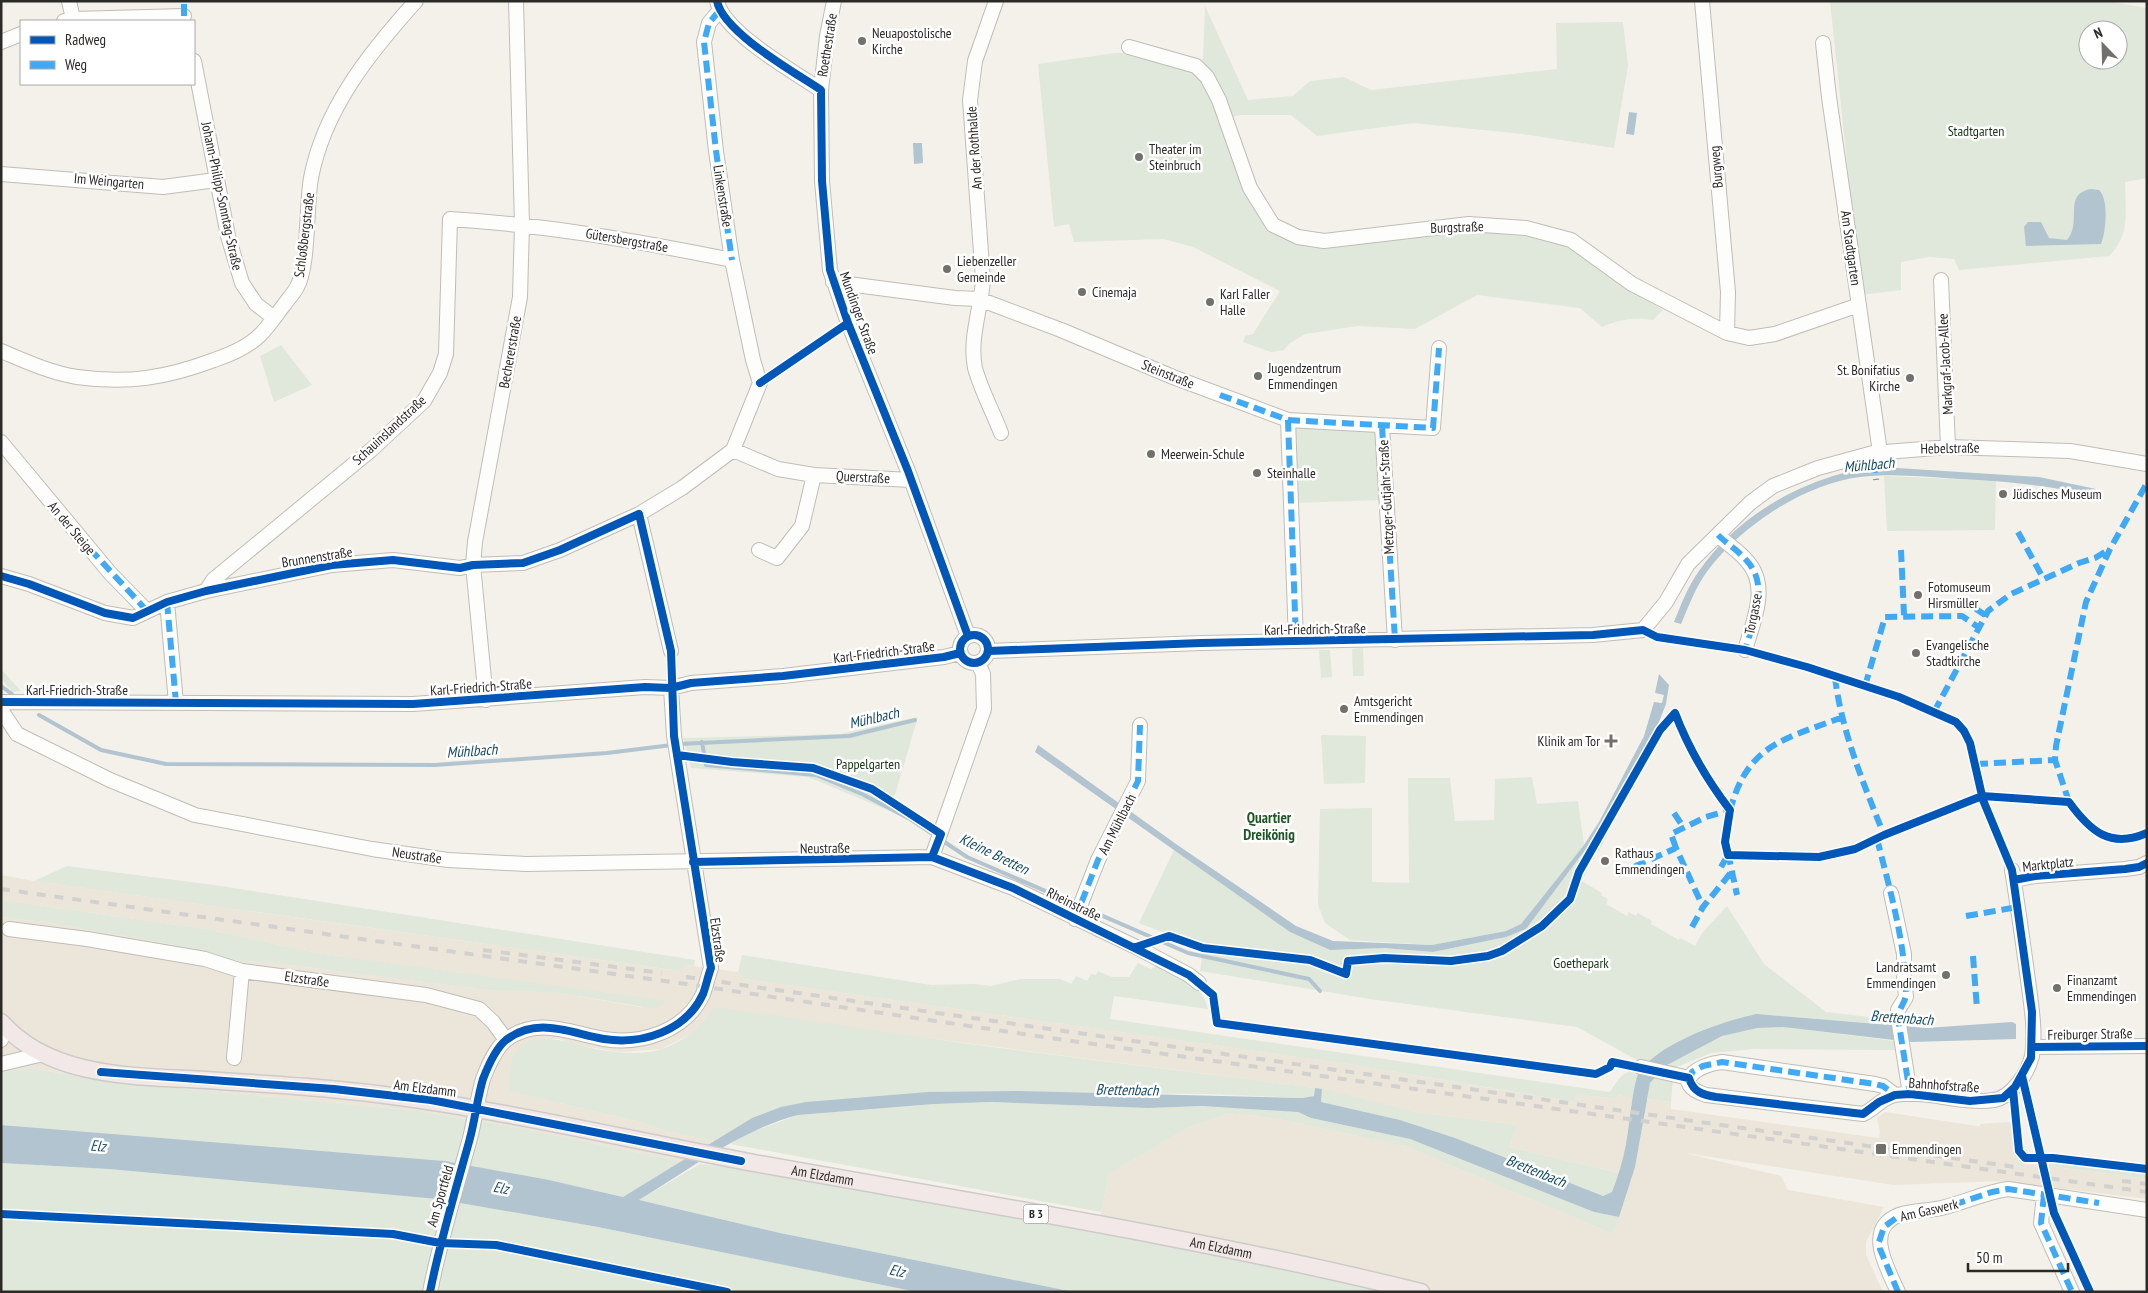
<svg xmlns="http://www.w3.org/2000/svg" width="2148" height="1293" font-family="'PT Sans Narrow',sans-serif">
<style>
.built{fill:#ebe6d9}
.green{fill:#dfe8da;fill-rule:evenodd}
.water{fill:#b1c4cf}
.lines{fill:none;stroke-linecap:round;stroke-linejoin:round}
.stream{stroke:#b1c4cf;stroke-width:4}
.minor-casing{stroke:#c0bdb8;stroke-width:16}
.major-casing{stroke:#cdcbc8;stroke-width:19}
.minor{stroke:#fdfdfc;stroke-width:14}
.major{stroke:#f2e8e8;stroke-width:16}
.rail{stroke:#d2d1cf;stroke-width:4;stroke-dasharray:9 9;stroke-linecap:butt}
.quiet{stroke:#3fa9f5;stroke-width:6;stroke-dasharray:12 6;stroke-linecap:butt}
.cycleway-casing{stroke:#fff;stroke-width:11}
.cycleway{stroke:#0057b8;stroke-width:8}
.poi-dot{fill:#72706b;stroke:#fff;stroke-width:2}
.labels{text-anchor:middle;stroke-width:5;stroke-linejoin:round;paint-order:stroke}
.shield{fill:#fff;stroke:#6b6a67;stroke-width:1}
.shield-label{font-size:12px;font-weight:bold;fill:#2c2a26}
.poi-label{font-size:14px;fill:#2c2a26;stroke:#fff;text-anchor:start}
.street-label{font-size:14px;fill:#2c2a26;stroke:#fff}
.park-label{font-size:14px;fill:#163814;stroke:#fff}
.water-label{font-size:15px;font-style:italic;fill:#174c68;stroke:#fff}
.neighbourhood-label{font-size:15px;font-weight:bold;fill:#1e5725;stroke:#fff}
</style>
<rect width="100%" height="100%" fill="#f4f1ea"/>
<path class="built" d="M1,875L34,881L680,971L687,965L738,972L744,979L1348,1064L1574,1102L1576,1094L1615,1099L1616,1095L1671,1102V1109L1879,1138L1880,1132L1877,1118L1885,1112L1977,1126H1980V1124L2010,1122L2024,1163L2147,1179V1199L2003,1181L1894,1185L1685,1153L1781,1176L1788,1190L1884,1207L1866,1242V1255L1883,1292H1379L1350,1282L1097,1233L1109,1174L1187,1128L1229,1113L1278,1119L1405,1146L1613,1234L1632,1176L1509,1147L1517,1125L1421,1113L1315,1088L896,1034L708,1016L691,1034L661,1049L620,1052L576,1045L559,1039H544L526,1043L514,1054L508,1091L640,1122L665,1131L715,1141L683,1162L503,1125L418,1111L103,1081L30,1068L1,1072V917L45,922L191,948L239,961L267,962L487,990L560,993L640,1007L666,1002L317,953L206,929L1,900Z"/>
<path class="green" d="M1830,1H2105L2147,8V178L2125,182C2125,210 2131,235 2109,256L1959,270L1954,259L1929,257L1901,262V290L1861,295ZM2088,30H2118V60H2088Z
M1205,6L1248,100L1293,96L1310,81L1344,77L1371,90L1557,69L1556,23L1623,22L1628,66L1614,148L1523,134L1413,123L1317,136L1291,115H1240L1218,121L1245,193L1300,243C1381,236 1491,217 1568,246C1585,252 1600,269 1615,280C1630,290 1647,300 1663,310L1653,320C1633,317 1620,319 1602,327L1580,308L1477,295L1415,329L1358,326L1305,334L1289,344L1284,350L1271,352L1243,342L1245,336L1253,334L1280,291L1193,247L1164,239L1074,242L1069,224L1054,227L1038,64L1115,53H1130L1196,66L1203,59Z
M281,345L312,385L274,402L260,356Z
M1293,424L1376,430L1381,500L1295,503Z
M1884,476L1996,481L1995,530L1887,531Z
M1363,648L1364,676H1353L1352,649Z
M1319,650H1330L1332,677L1321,678Z
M1,669L21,691L13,692L1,679Z
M918,717L890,811L808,777L691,768L683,738L840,734Z
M1321,735L1366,736L1365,783L1324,784Z
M1532,777L1537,804L1578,801L1584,845L1521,924L1506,931L1432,945L1350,940L1325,923L1318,905L1320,809L1372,808V882L1409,883L1408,778H1450L1455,821L1494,820L1495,779Z
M1626,787L1631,793L1604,835L1607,836L1599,851L1596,850L1585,871L1586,872L1582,881L1602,893L1601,895L1608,899L1606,904L1627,916L1629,912L1636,916L1638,913L1652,921L1651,924L1679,940L1680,938L1695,946L1702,933L1727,906L1764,964L1826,1012L1886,1019L1890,1021L1891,1025L1757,1014L1693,1036L1656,1055L1648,1063L1635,1059L1577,1027L1370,999L1200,971L1203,948L1139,923L1174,850L1290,932L1330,950L1384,948L1433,952L1506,937L1526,929L1606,822Z
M67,866L221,886L695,960L694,966L687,965L681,971L34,881Z
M1,900L206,929L317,953L666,1001L657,1008H650L560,993L487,990L267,962L239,961L191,948L45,922L1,917Z
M742,955L931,985L973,984L991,986L1020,979H1061L1071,984L1076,976L1087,981L1091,974L1096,975L1098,971L1112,977H1129L1138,963L1151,969L1159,964C1180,976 1202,983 1208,1009L1114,996L1110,1019L1610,1092C1619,1078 1624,1069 1642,1070L1634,1098L1617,1095L1616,1099L1576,1094L1575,1102L1348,1064L744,979L738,972Z
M715,1007L969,1044L1315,1088L1314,1096L1303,1098L1208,1094L989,1092L752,1118L715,1141L665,1131L640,1122L508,1091C510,1081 509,1062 515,1053C532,1025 577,1046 601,1050C620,1053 644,1055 662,1049C686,1041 701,1025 715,1007Z
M1783,1027L1895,1041L1896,1050L1753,1049L1711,1053L1674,1068L1671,1102L1648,1099C1648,1095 1648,1088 1650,1084C1658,1062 1720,1035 1741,1030C1755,1027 1769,1027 1783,1027Z
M30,1068L103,1081L418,1111L503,1125L683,1162L623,1197L549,1180L375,1155L210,1144L1,1125V1072Z
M1322,1089L1421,1113L1517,1125L1509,1147L1619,1173L1612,1192L1603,1196L1594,1194L1455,1138L1400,1120L1321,1102Z
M991,1102L1148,1108L1202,1106L1298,1112L1311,1118L1410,1139L1594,1212L1619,1217L1613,1234L1405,1146L1278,1119L1229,1113L1187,1128L1109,1174L1101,1212L730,1144L749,1133L798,1115L934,1104Z
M2049,1161L2147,1173V1179L2049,1166Z
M1,1163L109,1169L437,1199L598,1227L917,1292H1Z
M700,1164L758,1170L894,1193L1256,1263L1350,1282L1379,1292H1074L780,1233L639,1200Z"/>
<path class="water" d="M1629,112L1637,113L1634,135L1626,134Z
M913,143H922L923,163L914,164Z
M2091,189L2099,190C2109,199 2106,232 2101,244L2026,246L2024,227L2028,222H2041L2049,238L2067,240C2083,222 2062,194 2091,189Z
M1897,468L2039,477L2096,489L2094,495C2049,486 2005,481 1959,479C1926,477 1893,473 1860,477C1803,484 1736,529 1704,576C1694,591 1688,608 1681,624L1674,622C1681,605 1688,586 1699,571C1732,523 1786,489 1840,474C1859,468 1879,469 1897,468Z
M1659,674L1669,685L1666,704L1653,737L1626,787L1606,822L1526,929L1506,937L1433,952L1384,948L1330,950L1290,932L1035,752L1038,745L1176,844L1296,926L1333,941L1432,945L1506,931L1521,924L1584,845L1599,822L1644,736L1654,702L1662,703L1664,695L1655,693Z
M1757,1014L1926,1028L2012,1022L2016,1024V1039L1911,1042L1783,1027L1757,1028L1722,1036L1667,1065L1650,1083L1635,1167L1619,1217L1594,1212L1410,1139L1311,1118L1298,1112L1202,1106L1148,1108L991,1102L934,1104L798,1115C740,1130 690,1169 639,1200L780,1233L1074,1292H917L598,1227L437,1199L109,1169L1,1163V1125L444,1161L549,1180L623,1197L752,1118L781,1107L806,1102L928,1092L1019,1091L1303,1098L1314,1096L1315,1088L1322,1089L1321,1102L1400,1120L1455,1138L1603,1196L1612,1192C1618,1176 1623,1161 1626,1144C1629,1131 1633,1081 1639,1073C1658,1043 1723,1021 1757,1014Z"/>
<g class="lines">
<path class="stream" d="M1,686L12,694
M39,715L101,750L166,764L435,765L607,753L672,745
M702,742L706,765L816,775L862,794L910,819L967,857L1188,953L1309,979L1320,991
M679,744L849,736L915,720"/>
<defs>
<path id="minor" d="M69,1L73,19
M717,1C723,32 794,72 821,90
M834,1L827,36L821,90L822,181L830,270L848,323L908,471L968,636
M996,1L975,61L970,100L983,280C981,309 969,339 975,368C981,390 993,412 1001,433
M1702,1L1728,292L1727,333
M64,21L73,19L184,16
M1,42L21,34
M1823,43L1829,97L1880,452
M1129,47L1196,66L1207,77L1219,100L1250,188L1273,225L1298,237L1324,241L1469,224L1526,228L1571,240L1632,284L1727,333L1749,338L1775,334L1859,305
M194,61L228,236L242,283L256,304L274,318
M1,174L163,187L216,180
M1941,280L1948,447
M833,282L955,298L979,299L1061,330L1173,377L1288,420L1296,641
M1,351C25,361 51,373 77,377C128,384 166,378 214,360C229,355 248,347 260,335C269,326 276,315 284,305C288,299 294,293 297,287C309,266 306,206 311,178C324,109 370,52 416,1
M1288,420L1433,428L1439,348
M1382,426L1395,640
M1,442L110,573L147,611
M733,450L778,469L814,475L911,480
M639,514L671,651
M1718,535C1727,544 1739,551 1747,561C1770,586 1753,622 1745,650
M759,550L777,558L802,526L814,475
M1,576L29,584L105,613L133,618L167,602L206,591L332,565L393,560L460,568L473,565L523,563L560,550L639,514L682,488L733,450L760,383L753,360L732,260L716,151L704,42L709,23L719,11
M206,591L213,580L371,450L424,401L440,373L446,354L450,219C546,225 638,241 732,260
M167,602L176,703
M960 649a14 14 0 1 1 28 0a14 14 0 1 1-28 0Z
M988,651L1201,643L1593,635L1643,630L1666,602L1688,564L1750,503L1773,486L1818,468L1873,453L1948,447L2070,451L2147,464
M486,700L473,565L475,542L520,297L522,224L516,1
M1,702L413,704L645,687L671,688L691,683L783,676L944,657L960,653
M1,710L17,734L110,780L195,815L372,849L448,860L526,864L932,857L1013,888L1136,947L1189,975L1199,983
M932,857L984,709L983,674L978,663
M2014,880L2035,876L2125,869L2139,867L2147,863
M1891,893L1904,954V972
M1075,919L1098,860L1138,781L1140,725
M9,929L87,939L205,959L242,971L426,995L479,1009L493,1022L506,1040
M1904,977L1906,997L1898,1010V1018L1910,1094
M1,1040L5,1027
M2033,1047L2147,1046
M234,1058L242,971
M1,1064L43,1054
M1641,1067L1689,1078
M1895,1095L1883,1086L1875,1084L1722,1062C1699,1064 1669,1083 1706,1095L1863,1114C1875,1109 1881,1098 1895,1095C1926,1089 1962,1105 1994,1100C2012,1097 2028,1073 2032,1056C2036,1031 2031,1004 2028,980C2023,943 2018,906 2012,870
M2044,1195L2041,1223L2072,1292
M430,1292C440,1241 455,1192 469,1142C475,1121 477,1099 483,1079C488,1066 495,1049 506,1040C537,1016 570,1033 604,1039C642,1045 686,1031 703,994C706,986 708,976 711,968L674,736L671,688
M1898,1292C1888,1269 1863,1229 1899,1215C1912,1210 1928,1211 1941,1208C1964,1203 1985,1192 2008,1189L2147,1210"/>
<g id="major">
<path id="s1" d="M1,1022C51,1079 137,1076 206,1080C247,1083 289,1085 330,1089C473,1102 613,1137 754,1163C977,1203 1201,1238 1421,1292"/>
</g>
</defs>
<use href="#minor" class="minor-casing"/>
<use href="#major" class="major-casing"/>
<use href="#minor" class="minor"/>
<use href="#major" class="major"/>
<path class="rail" d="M1,889L679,983L1037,1036L2147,1192
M483,950L662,973
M686,977L2015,1167
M2122,1181L2147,1184"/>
<path class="quiet" d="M719,11L709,23L704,42L716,151L732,260
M184,16V1
M1220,395L1288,420L1296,641
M1288,420L1433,428L1439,348
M1382,426L1395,640
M1874,461L1876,480
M2018,532L2043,578
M1718,535C1727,544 1739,551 1747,561C1770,586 1753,622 1745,650
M90,549L147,611
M1901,550L1904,615
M1963,597V600L1985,615
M167,602L176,703
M1835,677C1841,730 1864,785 1884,835
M1865,686L1885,617L1962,616L1978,627
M1934,712L1988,611L2011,594L2079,563L2095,558L2110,549
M1976,764L2055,760
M2069,802L2055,760L2056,746L2086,602L2110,549L2147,483
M1730,811C1747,744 1785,739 1843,717
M1674,813L1684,828
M1877,839C1890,890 1905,941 1906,994C1906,1002 1898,1009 1898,1018L1910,1094
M1676,848L1671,834L1706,817L1730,810
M1728,853L1737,895
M1721,867L1728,855
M1618,874L1676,848L1703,907
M1966,916L2018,907
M1075,919L1098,860L1138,781L1140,725
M1692,927L1703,907L1733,870
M1973,956L1977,1009
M1690,1081L1692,1072L1703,1066L1722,1062L1875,1084L1883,1086L1895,1095
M2044,1195L2041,1223L2072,1292
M1898,1292L1880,1249L1879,1242L1884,1227L1900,1215L1953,1205L1992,1192L2008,1189L2099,1203"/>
<defs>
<path id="cycleway" d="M717,1C723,32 794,72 821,90L822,181L830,270L848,323L908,471L968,636
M760,383L848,323
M1,576L29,584L105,613L133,618L167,602L206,591L332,565L393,560L460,568L473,565L523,563L560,550L639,514L671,651L674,736L711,968C708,976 706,986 703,994C686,1031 642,1045 604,1039C570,1033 537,1016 506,1040C495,1049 488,1066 483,1079C477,1099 475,1121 469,1142C455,1192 440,1241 430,1292
M960 649a14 14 0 1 1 28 0a14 14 0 1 1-28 0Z
M1,702L413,704L645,687L671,688L691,683L783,676L944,657L960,653
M677,755L732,762L813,768L872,789L941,834L932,857
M693,862L932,857L1013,888L1189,975L1213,995L1217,1023L1596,1074L1610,1067L1612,1062L1689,1078C1693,1092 1703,1095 1716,1097L1863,1114L1879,1102L1895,1095L1910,1094L1970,1101L2003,1098L2015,1087L2031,1058L2032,1012L2012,870L1983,800L1970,743L1964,731L1956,722L1899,697L1807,667L1745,650L1657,637L1643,630L1593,635L1201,643L988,651
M2014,880L2035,876L2125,869L2139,867L2147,863
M1136,947L1169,936L1203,948L1310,960L1346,974L1348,961L1384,958L1451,961L1488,956L1502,951L1542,926L1570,899L1579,872L1660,730L1675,713C1688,747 1707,780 1730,810L1725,842L1728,855L1819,857L1855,849L1884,835L1982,796L2069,802C2090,831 2110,849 2147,833
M2033,1047L2147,1046
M101,1072L334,1089L431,1100L741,1161
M2022,1076L2054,1213L2090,1292
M2013,1090L2019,1151L2025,1158H2053L2147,1169
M1,1214L393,1234L440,1243L496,1245L727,1292"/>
</defs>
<use href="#cycleway" class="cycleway-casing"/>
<use href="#cycleway" class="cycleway"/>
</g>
<g class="poi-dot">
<circle cx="862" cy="41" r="5"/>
<circle cx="1139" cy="157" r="5"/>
<circle cx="947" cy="269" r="5"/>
<circle cx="1082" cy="292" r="5"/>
<circle cx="1210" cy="302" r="5"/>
<circle cx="1258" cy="376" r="5"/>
<circle cx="1910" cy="378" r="5"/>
<circle cx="1151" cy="454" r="5"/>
<circle cx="1257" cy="473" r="5"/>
<circle cx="2003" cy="494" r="5"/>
<circle cx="1918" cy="595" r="5"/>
<circle cx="1916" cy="653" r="5"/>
<circle cx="1344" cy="709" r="5"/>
<path d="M1608.5 733.5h5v5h5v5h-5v5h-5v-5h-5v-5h5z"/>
<circle cx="1605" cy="861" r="5"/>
<circle cx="1946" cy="975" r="5"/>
<circle cx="2057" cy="988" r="5"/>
<rect x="1875" y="1143" width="12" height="12" rx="2.5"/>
</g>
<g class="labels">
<rect class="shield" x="1023.5" y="1204.5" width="25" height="19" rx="4"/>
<g class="shield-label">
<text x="1036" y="1218">B 3</text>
</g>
<g class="poi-label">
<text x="872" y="38">Neuapostolische<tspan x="872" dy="16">Kirche</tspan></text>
<text x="1149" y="154">Theater im<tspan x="1149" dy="16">Steinbruch</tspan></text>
<text x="957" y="266">Liebenzeller<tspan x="957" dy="16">Gemeinde</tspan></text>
<text x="1092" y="297">Cinemaja</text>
<text x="1220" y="299">Karl Faller<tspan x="1220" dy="16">Halle</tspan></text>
<text x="1268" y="373">Jugendzentrum<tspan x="1268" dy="16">Emmendingen</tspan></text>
<text x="1900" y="375" text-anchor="end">St. Bonifatius<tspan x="1900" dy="16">Kirche</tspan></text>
<text x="1161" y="459">Meerwein-Schule</text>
<text x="1267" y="478">Steinhalle</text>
<text x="2013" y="499">Jüdisches Museum</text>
<text x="1928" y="592">Fotomuseum<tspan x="1928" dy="16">Hirsmüller</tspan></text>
<text x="1926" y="650">Evangelische<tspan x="1926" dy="16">Stadtkirche</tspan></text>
<text x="1354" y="706">Amtsgericht<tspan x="1354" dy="16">Emmendingen</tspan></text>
<text x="1600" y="746" text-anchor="end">Klinik am Tor</text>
<text x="1615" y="858">Rathaus<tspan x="1615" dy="16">Emmendingen</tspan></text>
<text x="1936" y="972" text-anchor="end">Landratsamt<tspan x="1936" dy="16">Emmendingen</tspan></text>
<text x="2067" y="985">Finanzamt<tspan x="2067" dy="16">Emmendingen</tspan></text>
<text x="1892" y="1154">Emmendingen</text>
</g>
<g class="street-label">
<text transform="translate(827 45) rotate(-81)" y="5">Roethestraße</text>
<text transform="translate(974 148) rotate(-94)" y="5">An der Rothhalde</text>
<text transform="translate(1716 167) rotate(-95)" y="5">Burgweg</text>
<text transform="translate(109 181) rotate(5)" y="5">Im Weingarten</text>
<text transform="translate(222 196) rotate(78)" y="5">Johann-Philipp-Sonntag-Straße</text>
<text transform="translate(723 196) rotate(81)" y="5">Linkenstraße</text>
<text transform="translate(1457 227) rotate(-2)" y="5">Burgstraße</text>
<text transform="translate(304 235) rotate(-83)" y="5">Schloßbergstraße</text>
<text transform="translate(627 240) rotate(10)" y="5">Gütersbergstraße</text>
<text transform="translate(1851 248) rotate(82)" y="5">Am Stadtgarten</text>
<text transform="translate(859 313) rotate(70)" y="5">Mundinger Straße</text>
<text transform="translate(510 352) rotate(-80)" y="5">Bechererstraße</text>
<text transform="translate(1945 364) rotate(-93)" y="5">Markgraf-Jacob-Allee</text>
<text transform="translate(1168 374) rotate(22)" y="5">Steinstraße</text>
<text transform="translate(389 430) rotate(-43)" y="5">Schauinslandstraße</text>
<text transform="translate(1950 448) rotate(-1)" y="5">Hebelstraße</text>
<text transform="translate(863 477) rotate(3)" y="5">Querstraße</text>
<text transform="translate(1386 497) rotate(-93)" y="5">Metzger-Gutjahr-Straße</text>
<text transform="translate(72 528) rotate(50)" y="5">An der Steige</text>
<text transform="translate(317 557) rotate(-9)" y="5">Brunnenstraße</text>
<text transform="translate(1753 614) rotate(-79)" y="5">Torgasse</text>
<text transform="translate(1315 629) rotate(-1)" y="5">Karl-Friedrich-Straße</text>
<text transform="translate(884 652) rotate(-7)" y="5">Karl-Friedrich-Straße</text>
<text transform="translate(481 687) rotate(-4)" y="5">Karl-Friedrich-Straße</text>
<text x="77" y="695">Karl-Friedrich-Straße</text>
<text transform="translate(1117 824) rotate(-63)" y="5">Am Mühlbach</text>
<text transform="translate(825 848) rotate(-1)" y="5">Neustraße</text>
<text transform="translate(417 855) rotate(8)" y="5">Neustraße</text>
<text transform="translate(2048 864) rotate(-6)" y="5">Marktplatz</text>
<text transform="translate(1074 904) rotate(26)" y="5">Rheinstraße</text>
<text transform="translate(718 940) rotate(82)" y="5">Elzstraße</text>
<text transform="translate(307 979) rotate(8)" y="5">Elzstraße</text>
<text transform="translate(2090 1034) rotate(-1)" y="5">Freiburger Straße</text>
<text transform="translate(1944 1085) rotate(4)" y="5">Bahnhofstraße</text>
<text transform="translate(425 1088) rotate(7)" y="5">Am Elzdamm</text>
<text dy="5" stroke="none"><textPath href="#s1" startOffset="844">Am Elzdamm</textPath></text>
<text transform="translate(440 1196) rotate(-74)" y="5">Am Sportfeld</text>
<text transform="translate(1929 1210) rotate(-13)" y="5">Am Gaswerk</text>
<text dy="5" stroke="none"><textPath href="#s1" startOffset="1249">Am Elzdamm</textPath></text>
</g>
<g class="park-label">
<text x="1976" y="136">Stadtgarten</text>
<text x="868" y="769">Pappelgarten</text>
<text x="1581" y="968">Goethepark</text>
</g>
<g class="water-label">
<text transform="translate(1869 465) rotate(-5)" y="5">Mühlbach</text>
<text transform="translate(874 718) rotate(-13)" y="5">Mühlbach</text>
<text transform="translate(472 751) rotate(-4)" y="5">Mühlbach</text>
<text transform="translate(994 854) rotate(26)" y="5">Kleine Bretten</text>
<text transform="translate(1902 1018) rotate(4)" y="5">Brettenbach</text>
<text transform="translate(1127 1090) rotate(1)" y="5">Brettenbach</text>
<text transform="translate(98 1146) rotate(4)" y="5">Elz</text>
<text transform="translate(1536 1171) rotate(22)" y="5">Brettenbach</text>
<text transform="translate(501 1188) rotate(11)" y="5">Elz</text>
<text transform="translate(897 1271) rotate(12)" y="5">Elz</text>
</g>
<g class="neighbourhood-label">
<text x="1269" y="823">Quartier<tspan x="1269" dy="17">Dreikönig</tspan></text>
</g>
</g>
<rect width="2148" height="1293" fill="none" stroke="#2c2a26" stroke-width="5"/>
<rect x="20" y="20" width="175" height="65" fill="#ffffff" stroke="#abaaa8"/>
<rect x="30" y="36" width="25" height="8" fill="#0057b8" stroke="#abaaa8"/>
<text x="65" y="45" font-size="15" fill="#2c2a26">Radweg</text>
<rect x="30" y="61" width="25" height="8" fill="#3fa9f5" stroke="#abaaa8"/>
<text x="65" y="70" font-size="15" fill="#2c2a26">Weg</text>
<g transform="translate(2103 45) rotate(337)"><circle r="24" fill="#ffffff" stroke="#abaaa8"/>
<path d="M0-4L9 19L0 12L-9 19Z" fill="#72706b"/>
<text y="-8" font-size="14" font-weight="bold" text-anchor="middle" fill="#2c2a26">N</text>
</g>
<path d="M1968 1263v8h100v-8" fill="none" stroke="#2c2a26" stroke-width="2.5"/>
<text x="1976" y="1263" font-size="15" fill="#2c2a26" stroke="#ffffff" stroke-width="4" paint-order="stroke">50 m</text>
</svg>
